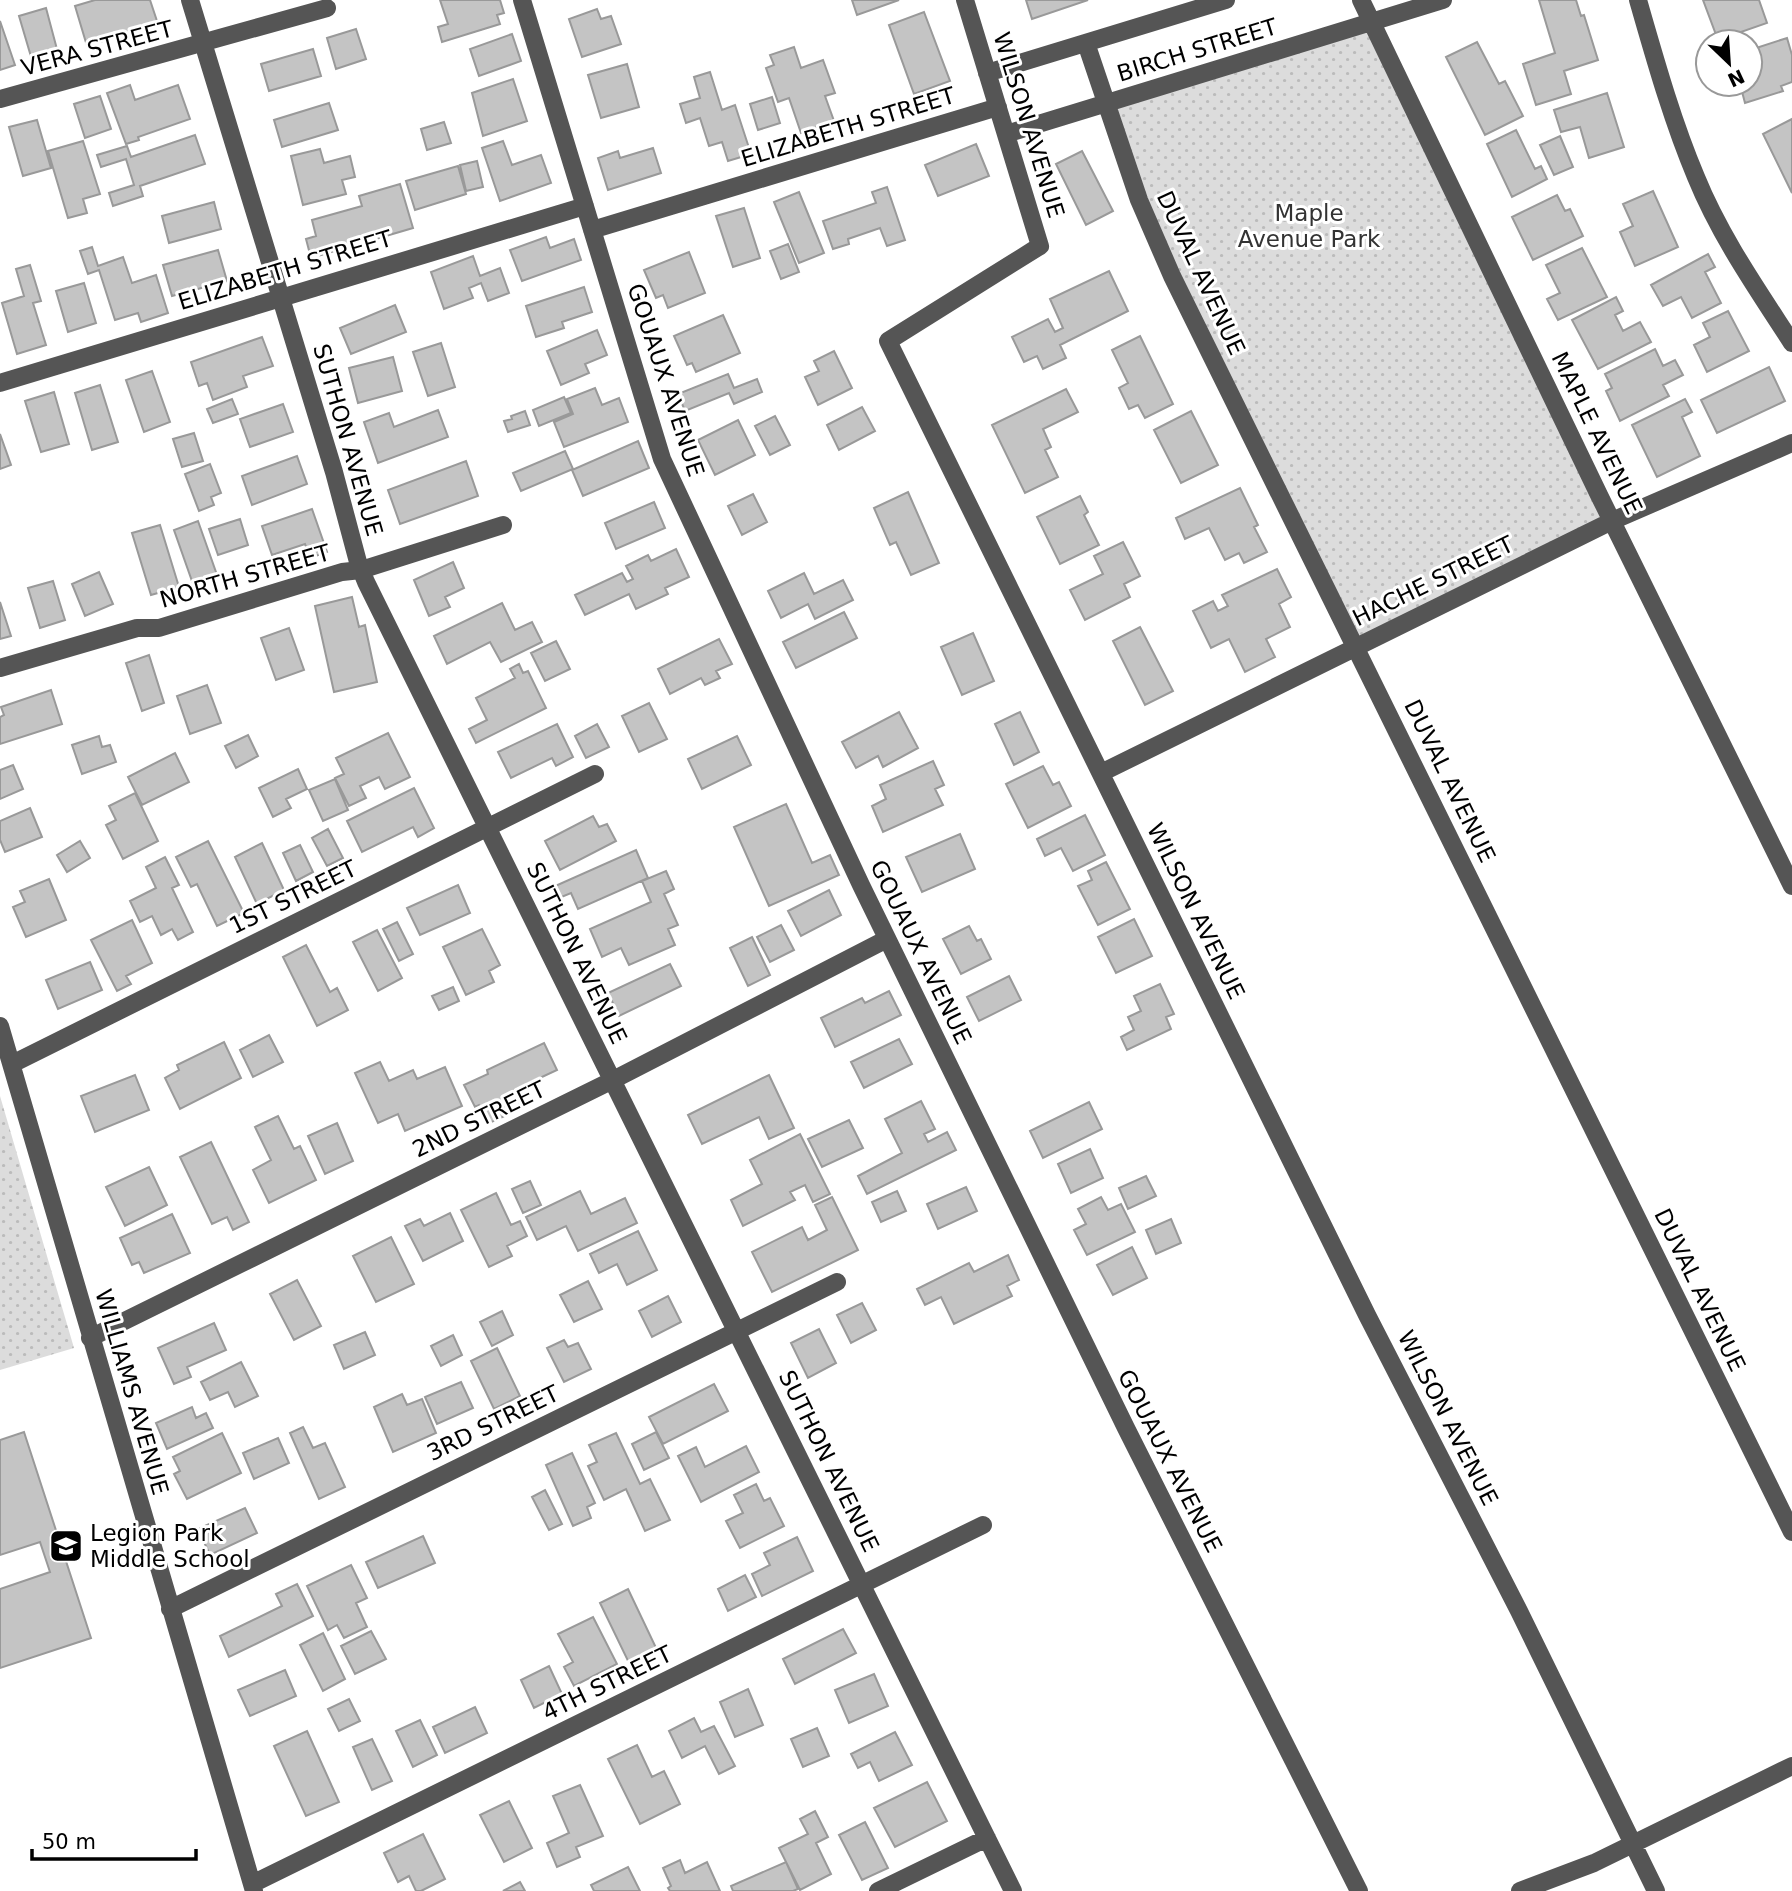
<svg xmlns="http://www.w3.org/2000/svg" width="1792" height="1891" font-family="'DejaVu Sans',sans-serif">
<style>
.park{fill:url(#park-dots)}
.building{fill:#c4c4c4;stroke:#999;stroke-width:2}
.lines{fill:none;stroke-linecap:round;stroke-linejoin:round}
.minor{stroke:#555;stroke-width:18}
.labels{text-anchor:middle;stroke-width:6;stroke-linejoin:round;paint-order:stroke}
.street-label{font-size:23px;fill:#000;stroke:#fff}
.park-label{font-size:23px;fill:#333;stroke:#fff}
.poi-label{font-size:23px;fill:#000;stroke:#fff;text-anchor:start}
</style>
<defs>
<pattern id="park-dots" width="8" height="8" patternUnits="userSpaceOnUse" patternTransform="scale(1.75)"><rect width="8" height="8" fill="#dcdcdc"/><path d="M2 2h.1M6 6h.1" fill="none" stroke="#bbb" stroke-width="1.8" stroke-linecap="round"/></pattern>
</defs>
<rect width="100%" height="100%" fill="#fff"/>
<path class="park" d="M1371,22L1612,521L1356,647L1172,276L1106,103Z
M0,1096L74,1348L0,1370Z"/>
<path class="building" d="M95,0H150L158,24L87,46L75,6Z
M440,0H500L504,13L497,15L500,24L442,42L438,27L448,24Z
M852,0H899L857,15Z
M1026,0H1088L1032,19Z
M1539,0H1576L1581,16L1584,15L1598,60L1564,71L1571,94L1536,105L1523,64L1555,53Z
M1703,0H1759L1767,23L1718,40Z
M46,8L58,53L32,60L19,16Z
M597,9L601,19L611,16L621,44L582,57L569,19Z
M924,12L950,81L914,94L889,25Z
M0,21L15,65L0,70Z
M356,29L366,59L336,69L327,38Z
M512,34L521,61L479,76L470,49Z
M1787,38L1792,55V82L1781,86L1783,91L1745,103L1740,84H1750V50Z
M1477,42L1499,84L1505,81L1523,116L1485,135L1446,57Z
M794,47L801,68L823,60L835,93L825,96L834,121L801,133L789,98L778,102L766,68L774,65L770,55Z
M313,49L321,76L269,91L261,64Z
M627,64L639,107L601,118L588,75Z
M710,72L722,110L735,105L751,154L728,161L722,142L709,146L700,118L686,123L680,104L700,98L694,77Z
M513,79L527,121L483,136L472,93Z
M130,85L135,100L178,85L190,119L138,137L139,140L126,144L107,93Z
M1607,93L1624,147L1589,158L1580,127L1561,132L1554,110Z
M100,96L111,129L85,138L74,104Z
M772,97L780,123L758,130L750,104Z
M329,103L338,130L282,147L274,120Z
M1792,119V193L1763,134Z
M37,120L51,168L23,176L9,127Z
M444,122L451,143L427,150L421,129Z
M1516,130L1535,169L1541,166L1547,179L1512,197L1487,144Z
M195,135L205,164L140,186L143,196L113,206L109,193L134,185L126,159L101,167L97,155L127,146L131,157Z
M1560,136L1573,167L1554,175L1540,145Z
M83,141L100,194L83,199L87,213L68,218L48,151Z
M503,141L512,165L541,155L551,183L500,201L482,148Z
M976,144L989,176L938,196L925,165Z
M653,148L661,173L608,190L598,158L618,151L620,158Z
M320,149L324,163L350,156L355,177L342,180L346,194L303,205L291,156Z
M1082,151L1113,211L1086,225L1056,164Z
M477,161L483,187L466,191L460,165Z
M458,166L466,194L415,210L406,181Z
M400,184L413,228L311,258L306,239L316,236L312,220L362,206L359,196Z
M887,187L905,240L887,246L880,228L848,239L849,244L833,249L823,221L876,203L872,192Z
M1653,191L1678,247L1635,266L1620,232L1633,226L1623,204Z
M799,192L824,253L799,263L774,202Z
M1557,195L1565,211L1570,209L1583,236L1533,260L1512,217Z
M214,202L221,229L169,243L162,216Z
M744,208L760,258L733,267L716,216Z
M546,237L550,248L574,239L581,260L522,281L510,250Z
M788,244L799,272L781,279L770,251Z
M92,247L98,266L123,257L132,283L156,275L168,313L141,322L138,313L115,320L99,270L88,274L80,251Z
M1582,248L1607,297L1558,320L1547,299L1560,293L1546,265Z
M218,250L227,281L172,296L163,265Z
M689,252L705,293L668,308L663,295L656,298L644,270Z
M1708,254L1715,267L1705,272L1721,303L1692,318L1681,297L1663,306L1651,285Z
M473,256L480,276L500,268L509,293L488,301L481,283L469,288L473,298L444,309L431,272Z
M30,265L41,301L33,303L46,345L17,354L2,303L24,296L16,269Z
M1109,271L1128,311L1060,345L1066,358L1043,369L1037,356L1024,362L1012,337L1048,319L1055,332L1063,328L1050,299Z
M84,283L96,323L68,332L56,291Z
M584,287L592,312L562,322L564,328L536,337L526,306Z
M1616,297L1623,311L1615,315L1623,331L1640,322L1651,342L1598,369L1572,320Z
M395,305L406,332L351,354L340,328Z
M1728,311L1749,351L1707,372L1694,345L1710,337L1703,323Z
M723,315L740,353L696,372L692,363L687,365L674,336Z
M597,330L607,355L585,364L589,373L561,385L547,351Z
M1140,336L1173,404L1145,418L1138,405L1129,409L1119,388L1128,383L1112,350Z
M262,337L273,366L243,376L247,387L213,400L207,383L199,386L191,362Z
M441,343L455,387L428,396L413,352Z
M1655,349L1663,366L1675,360L1683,375L1663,385L1669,396L1620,421L1606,391L1612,388L1605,374Z
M834,351L852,388L818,405L805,377L819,371L814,361Z
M393,357L402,391L358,403L349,368Z
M1769,367L1785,401L1717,433L1701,400Z
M152,371L170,422L144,432L126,380Z
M728,374L734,388L757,379L762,392L734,404L729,393L685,411L678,394Z
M100,385L118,442L92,450L75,393Z
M595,388L602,405L619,398L628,422L564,447L554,422L573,414L567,399Z
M1066,389L1078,412L1043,429L1051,447L1045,450L1058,477L1025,493L992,425Z
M54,392L69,444L41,452L25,401Z
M564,397L571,413L539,426L533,410Z
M232,399L238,414L213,423L207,409Z
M1685,399L1692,412L1682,417L1700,456L1657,477L1632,425Z
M283,404L293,432L250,447L240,419Z
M862,407L875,431L839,450L827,425Z
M438,410L448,437L378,463L364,422L389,413L394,427Z
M525,411L530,425L508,432L504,421L512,419L511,416Z
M1191,411L1218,465L1181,483L1154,430Z
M775,416L790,445L770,455L755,426Z
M738,420L755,455L715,475L698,440Z
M194,433L203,461L182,467L173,439Z
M0,434L11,465L0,469Z
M638,441L649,468L583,496L572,470Z
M565,451L573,469L521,491L513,473Z
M297,456L307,484L252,505L242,476Z
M466,461L478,496L400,524L388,490Z
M210,464L221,493L211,497L214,505L199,511L185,474Z
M1240,488L1258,525L1254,527L1267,552L1244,563L1239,553L1225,560L1209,528L1185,539L1176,518Z
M908,492L939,563L911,575L896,542L890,545L874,508Z
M753,494L767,522L742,535L728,506Z
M1080,496L1088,512L1084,515L1099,545L1060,564L1037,517Z
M654,502L665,528L616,549L605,523Z
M312,509L327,552L310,558L305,544L272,555L262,526Z
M240,519L248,545L218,555L209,529Z
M198,521L217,575L193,584L174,530Z
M160,525L179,587L151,595L132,533Z
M1123,542L1140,576L1124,584L1130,597L1085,620L1070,590L1103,574L1094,556Z
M676,549L689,577L665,588L668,594L636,609L629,594L585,615L575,595L622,573L627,582L633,579L626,566L648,555L651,561Z
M453,562L464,588L445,597L450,607L429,616L414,580Z
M1277,569L1291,597L1279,604L1290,627L1266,639L1275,657L1245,672L1229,639L1211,648L1193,611L1213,601L1218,611L1228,606L1222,595Z
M99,572L113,604L85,616L72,584Z
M804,573L814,594L843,580L853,600L815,619L808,604L781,618L768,591Z
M53,581L65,620L40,628L28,588Z
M352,597L359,627L365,625L377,682L334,692L315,606Z
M0,602L11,636L0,639Z
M502,603L515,630L532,622L542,642L501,662L490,642L447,664L434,636Z
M844,612L857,638L796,668L783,642Z
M1140,627L1173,691L1145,705L1113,641Z
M289,628L304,670L276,680L261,638Z
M973,633L994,681L962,695L941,647Z
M719,639L732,664L716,671L720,678L705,685L701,678L670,694L658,669Z
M556,641L570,669L545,681L531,653Z
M149,655L164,703L142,711L126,663Z
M519,664L523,673L528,671L546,708L476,743L469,729L487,720L476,698L515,678L510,669Z
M207,685L221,723L190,734L177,696Z
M51,690L62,724L0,744V717L4,715L1,707Z
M649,703L667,739L639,752L622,716Z
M899,712L918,748L883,767L878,756L856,768L842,742Z
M1020,712L1039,752L1014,765L995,724Z
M557,724L573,757L556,766L552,758L511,778L498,752Z
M597,724L609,747L586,758L575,736Z
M388,733L410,777L385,789L379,777L360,786L366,798L349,806L335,778L344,774L336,758Z
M248,735L258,756L236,768L225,746Z
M99,736L102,747L110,745L116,762L82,774L72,745Z
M737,736L751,765L702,789L688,759Z
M175,753L189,782L142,805L128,777Z
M933,761L944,785L935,789L943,805L883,832L872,806L886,799L880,785Z
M13,765L23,789L0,799V770Z
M1043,766L1053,785L1059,782L1071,806L1028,828L1006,784Z
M298,769L307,789L286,799L291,808L273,817L259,788Z
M335,779L348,810L323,821L309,790Z
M414,788L434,828L418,837L413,827L362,852L347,821Z
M135,793L158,841L123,859L106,825L116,820L109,806Z
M786,804L812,863L830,855L839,875L769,906L734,827Z
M30,808L42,837L5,852L0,840V821Z
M1085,815L1105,855L1073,871L1061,848L1045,856L1037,839Z
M593,816L599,827L607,824L616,841L560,870L545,841Z
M328,829L343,858L327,866L312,838Z
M960,834L975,869L922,892L906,857Z
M80,841L90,858L67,872L57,855Z
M208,841L244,913L217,926L197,884L191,887L176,857Z
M262,843L284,890L257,904L235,857Z
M300,845L313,872L296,881L283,853Z
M636,850L648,878L578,909L571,893L559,898L553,887Z
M165,857L179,885L172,888L193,932L178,940L172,929L161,935L152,916L140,922L130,901L156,888L146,867Z
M1106,862L1130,909L1098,925L1078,886L1092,880L1088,871Z
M666,871L674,889L664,894L678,925L668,929L675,945L629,965L621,948L602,957L590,929L651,902L642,881Z
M49,879L66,920L26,937L13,907L25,902L20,891Z
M458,885L470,913L420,935L407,908Z
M829,890L841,915L801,936L788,911Z
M1134,919L1152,956L1116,973L1098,937Z
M132,920L152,963L126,976L131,984L117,991L91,940Z
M397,922L413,954L399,961L383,929Z
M781,925L794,950L770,962L757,937Z
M969,926L977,941L981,939L991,959L961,974L943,939Z
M482,929L500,965L489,971L494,982L466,995L443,947Z
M377,930L402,978L378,991L353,942Z
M752,937L770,975L748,986L730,948Z
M306,945L330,992L337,988L348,1010L317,1026L283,957Z
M90,962L102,990L58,1009L46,980Z
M670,964L681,986L619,1016L608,993Z
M1009,976L1021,1000L979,1021L967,997Z
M1160,984L1174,1014L1166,1017L1171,1029L1127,1050L1121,1037L1134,1030L1128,1017L1141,1011L1134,996Z
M453,987L459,1001L439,1010L432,996Z
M889,991L901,1015L835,1047L821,1018L862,998L865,1003Z
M269,1035L283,1062L253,1077L240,1050Z
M899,1039L912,1064L864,1088L851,1062Z
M224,1042L241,1078L180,1109L165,1078L179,1070L177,1065Z
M544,1043L557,1070L514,1090L523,1108L487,1124L479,1105L475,1107L464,1085L488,1074L487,1070Z
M380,1062L389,1081L413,1070L417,1079L445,1067L462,1106L405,1131L398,1114L378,1123L355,1073Z
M135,1075L149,1110L95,1132L81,1096Z
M769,1075L794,1128L769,1139L759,1117L702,1144L688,1115Z
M921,1101L935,1129L924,1134L928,1142L947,1132L956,1150L867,1194L858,1176L902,1153L885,1119Z
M1089,1102L1102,1129L1043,1158L1030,1131Z
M278,1116L294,1149L300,1146L316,1180L269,1203L253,1170L271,1160L255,1127Z
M849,1120L863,1148L822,1167L808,1139Z
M337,1123L353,1161L325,1174L308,1136Z
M800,1134L830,1194L813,1202L805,1185L790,1192L795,1200L743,1226L731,1200L762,1184L750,1160Z
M211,1142L249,1222L233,1230L227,1217L212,1224L180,1157Z
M1090,1149L1103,1178L1071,1193L1058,1164Z
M149,1167L167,1205L125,1226L106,1187Z
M1146,1176L1156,1196L1128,1209L1119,1188Z
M530,1181L541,1205L523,1213L512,1189Z
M966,1187L977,1211L938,1229L927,1204Z
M580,1191L591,1214L625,1198L637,1223L578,1251L566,1226L537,1240L526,1217Z
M897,1191L906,1211L881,1222L872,1202Z
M496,1193L511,1225L520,1221L527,1236L507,1246L512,1256L489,1267L461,1210Z
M832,1197L858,1250L772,1292L752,1252L802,1227L808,1240L827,1230L815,1205Z
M1101,1197L1108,1210L1121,1204L1135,1232L1087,1255L1074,1230L1086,1224L1078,1209Z
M450,1213L463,1241L423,1261L405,1226L420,1219L424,1226Z
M172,1214L190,1253L144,1273L139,1262L132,1265L120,1238Z
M1171,1219L1181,1243L1156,1254L1146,1230Z
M638,1231L657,1270L627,1285L617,1264L599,1273L590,1254Z
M391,1237L414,1284L376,1302L353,1256Z
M1132,1247L1147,1278L1113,1295L1097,1265Z
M1008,1255L1019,1280L1007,1286L1012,1296L954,1324L941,1297L925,1305L917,1289L969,1263L974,1272Z
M297,1280L321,1326L294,1340L270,1294Z
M588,1281L602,1309L574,1322L560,1295Z
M668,1296L681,1322L652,1337L639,1311Z
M862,1303L876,1330L851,1343L837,1315Z
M502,1311L513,1335L492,1346L480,1322Z
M214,1323L226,1350L187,1367L191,1377L174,1384L158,1348Z
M819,1329L836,1363L808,1378L791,1343Z
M365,1332L375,1355L344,1369L334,1345Z
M453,1335L462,1355L441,1366L431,1346Z
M564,1340L568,1347L578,1343L591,1369L564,1382L547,1348Z
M497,1348L520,1396L494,1409L471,1361Z
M241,1362L258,1396L235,1407L228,1392L210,1400L201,1382Z
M461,1382L473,1408L437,1424L425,1397Z
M714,1384L728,1411L663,1444L649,1417Z
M402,1394L407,1405L422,1399L436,1433L393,1452L374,1407Z
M192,1407L196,1418L206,1413L213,1428L167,1449L156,1423Z
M303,1427L313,1448L325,1443L345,1487L319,1499L290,1433Z
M24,1432L91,1638L0,1668V1589L50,1572L40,1542L0,1555V1440Z
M656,1432L669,1458L644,1470L632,1444Z
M222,1433L241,1473L187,1499L174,1474L180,1471L173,1457Z
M616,1433L640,1484L650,1479L670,1520L645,1531L626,1489L604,1500L588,1466L597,1462L589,1445Z
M278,1438L289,1463L254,1479L243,1453Z
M746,1446L759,1472L701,1502L678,1456L696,1447L705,1467Z
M572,1453L595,1503L587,1507L591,1518L573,1526L546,1465Z
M756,1484L764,1501L770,1498L784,1526L740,1548L726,1521L743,1513L734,1495Z
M545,1490L562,1524L549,1530L532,1497Z
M245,1508L257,1533L210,1555L198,1529Z
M423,1536L435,1563L378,1588L366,1562Z
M797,1537L813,1571L762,1596L752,1574L770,1565L764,1553Z
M351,1565L367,1598L356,1603L367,1627L344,1638L337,1625L328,1630L307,1586Z
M745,1575L756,1597L728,1611L718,1589Z
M297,1584L313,1616L229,1657L220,1636L282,1606L276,1594Z
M628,1589L658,1652L630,1665L600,1603Z
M593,1617L617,1664L574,1686L564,1667L573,1662L558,1634Z
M843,1629L856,1653L795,1684L783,1659Z
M371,1631L386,1659L355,1674L341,1646Z
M323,1633L345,1679L323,1691L300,1645Z
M549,1666L562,1694L534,1708L521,1680Z
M285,1670L296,1696L250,1716L238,1690Z
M874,1674L888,1706L849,1723L835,1690Z
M748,1689L763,1725L735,1737L720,1702Z
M349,1699L360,1721L339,1731L328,1709Z
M475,1707L487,1733L445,1753L433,1727Z
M694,1718L701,1732L714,1726L735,1766L719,1774L705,1746L682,1758L669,1731Z
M420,1720L437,1755L413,1767L396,1731Z
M817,1728L829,1756L803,1767L791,1739Z
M307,1731L339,1802L306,1816L274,1746Z
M895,1732L912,1765L879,1781L870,1762L858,1768L851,1754Z
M372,1739L392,1781L372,1790L353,1747Z
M637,1745L652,1777L664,1771L680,1804L640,1824L608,1759Z
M927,1782L947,1821L895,1847L874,1808Z
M580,1785L603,1836L576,1847L580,1857L557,1867L547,1843L569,1833L553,1796Z
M509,1801L532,1848L504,1862L480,1815Z
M815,1811L828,1837L816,1843L831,1874L800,1890L779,1848L808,1834L800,1819Z
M865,1822L888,1868L862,1880L839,1835Z
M423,1834L445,1879L421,1891H416L409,1876L398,1882L384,1853Z
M680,1860L685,1873L707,1862L720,1891H670L668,1888L671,1886L663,1868Z
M786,1862L798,1889L793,1891H733L731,1886Z
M628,1867L640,1891H594L591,1885Z
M520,1882L525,1891H503Z"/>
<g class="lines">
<path class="minor" d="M190,0L334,472L358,562L366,582L1013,1891
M522,0L662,459L861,885L1126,1428L1359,1891
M965,0L1040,246L888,341L1367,1315L1519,1611L1656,1891
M1361,0L1599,495L1792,886
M1638,0C1655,59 1672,120 1696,177C1720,236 1757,289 1792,343
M1086,43L1139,200L1172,276L1792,1532
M987,73L1226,0
M0,99L327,8
M1006,134L1443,0
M592,230L998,107
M0,383L585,206
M0,668L137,628H159L342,572L361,570L503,525
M1101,773L1612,521L1792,443
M0,1026L254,1891
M12,1064L595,774
M90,1338L613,1080L887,939
M170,1609L837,1282
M252,1884L983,1525
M878,1891L987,1838
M1520,1891L1594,1863L1792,1766"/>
</g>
<defs>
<symbol id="school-square" viewBox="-11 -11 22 22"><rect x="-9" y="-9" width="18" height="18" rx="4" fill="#000" stroke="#fff"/><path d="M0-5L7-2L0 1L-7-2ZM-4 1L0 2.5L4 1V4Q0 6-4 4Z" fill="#fff"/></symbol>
</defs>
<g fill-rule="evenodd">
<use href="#school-square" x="47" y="1527" width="38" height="38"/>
</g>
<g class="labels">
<g class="street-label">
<text transform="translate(97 48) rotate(-15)" y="8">VERA STREET</text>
<text transform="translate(1197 50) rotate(-17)" y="8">BIRCH STREET</text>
<text transform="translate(1029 125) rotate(73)" y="8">WILSON AVENUE</text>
<text transform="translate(848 127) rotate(-17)" y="8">ELIZABETH STREET</text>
<text transform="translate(285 270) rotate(-17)" y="8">ELIZABETH STREET</text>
<text transform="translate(1201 273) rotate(65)" y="8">DUVAL AVENUE</text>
<text transform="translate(666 380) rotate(72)" y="8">GOUAUX AVENUE</text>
<text transform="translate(1597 433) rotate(64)" y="8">MAPLE AVENUE</text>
<text transform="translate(348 440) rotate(74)" y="8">SUTHON AVENUE</text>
<text transform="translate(245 576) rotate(-16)" y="8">NORTH STREET</text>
<text transform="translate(1433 581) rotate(-26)" y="8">HACHE STREET</text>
<text transform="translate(1450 781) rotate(64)" y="8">DUVAL AVENUE</text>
<text transform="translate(293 897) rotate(-26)" y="8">1ST STREET</text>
<text transform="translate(1196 911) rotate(64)" y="8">WILSON AVENUE</text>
<text transform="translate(921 952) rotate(64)" y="8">GOUAUX AVENUE</text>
<text transform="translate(577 953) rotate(64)" y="8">SUTHON AVENUE</text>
<text transform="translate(479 1119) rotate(-26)" y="8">2ND STREET</text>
<text transform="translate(1700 1290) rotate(64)" y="8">DUVAL AVENUE</text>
<text transform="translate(132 1392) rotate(74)" y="8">WILLIAMS AVENUE</text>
<text transform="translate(1448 1418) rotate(63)" y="8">WILSON AVENUE</text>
<text transform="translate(493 1423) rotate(-26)" y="8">3RD STREET</text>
<text transform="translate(829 1461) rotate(64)" y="8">SUTHON AVENUE</text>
<text transform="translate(1170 1461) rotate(63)" y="8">GOUAUX AVENUE</text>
<text transform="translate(607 1683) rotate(-26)" y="8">4TH STREET</text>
</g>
<g class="park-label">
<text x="1309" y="221">Maple<tspan x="1309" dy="26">Avenue Park</tspan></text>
</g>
<g class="poi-label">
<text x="90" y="1541">Legion Park<tspan x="90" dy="26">Middle School</tspan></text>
</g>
</g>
<g transform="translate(1729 63) rotate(155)"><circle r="33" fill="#ffffff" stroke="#999999" stroke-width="2"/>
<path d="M0-5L12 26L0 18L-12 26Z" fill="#000000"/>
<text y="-10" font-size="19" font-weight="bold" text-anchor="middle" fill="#000000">N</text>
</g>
<path d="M32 1849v10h164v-10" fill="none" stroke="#000000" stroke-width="3.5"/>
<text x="42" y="1849" font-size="21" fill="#000000" stroke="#ffffff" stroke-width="5" paint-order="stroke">50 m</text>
</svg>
